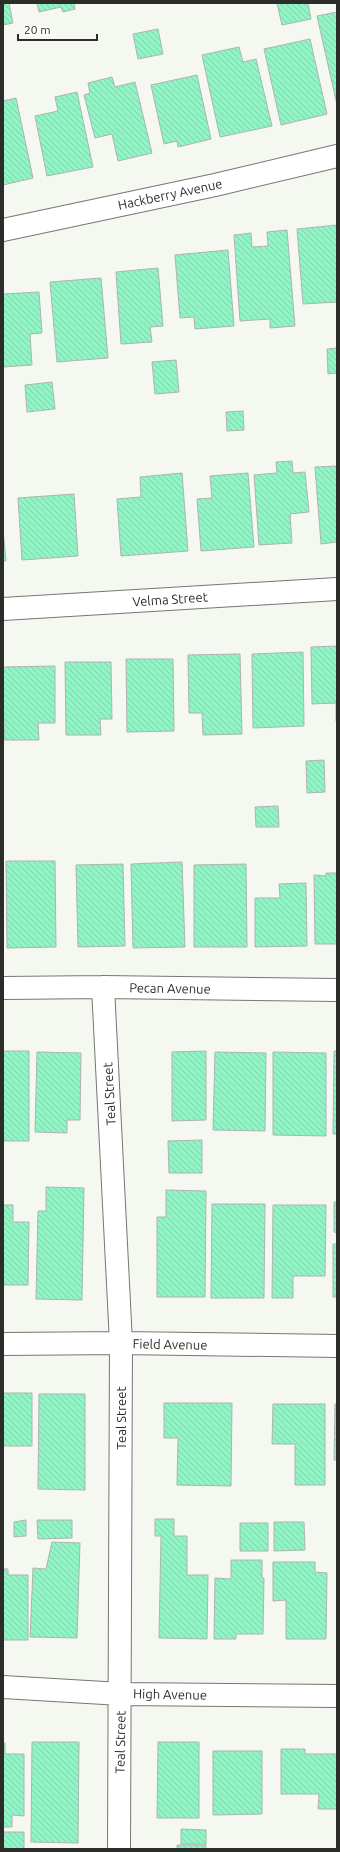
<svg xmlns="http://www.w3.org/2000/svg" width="340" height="1852" font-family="Ubuntu,sans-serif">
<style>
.building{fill:url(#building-back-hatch);stroke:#aeb4b1}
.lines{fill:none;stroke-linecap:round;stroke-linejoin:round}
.street-casing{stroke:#757772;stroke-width:24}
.street{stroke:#fff;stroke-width:22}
.labels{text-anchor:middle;stroke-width:3;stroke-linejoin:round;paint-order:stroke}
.street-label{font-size:13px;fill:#2c2d2b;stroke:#fff}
</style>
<defs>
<pattern id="building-back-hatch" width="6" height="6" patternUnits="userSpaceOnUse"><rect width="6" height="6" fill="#8ff5c4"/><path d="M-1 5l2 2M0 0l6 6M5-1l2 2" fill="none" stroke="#7cd2a9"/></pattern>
</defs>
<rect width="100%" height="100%" fill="#f5f7f1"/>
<path class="building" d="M3,3H9L13,23L3,25Z
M37,3H74L75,9L63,12L61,7L39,12Z
M277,3H308L311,19L282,25Z
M337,12V105L317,16Z
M158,29L163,54L138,59L133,34Z
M310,39L327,114L281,125L264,49Z
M239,47L243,62L256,59L272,126L220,137L202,55Z
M197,75L211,139L178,147L177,141L164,144L151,85Z
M112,77L115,87L135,82L152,153L118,161L112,134L95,138L84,95L90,93L88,83Z
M77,92L93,167L47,176L35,116L58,111L55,97Z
M16,98L33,178L3,185V101Z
M337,225V302L303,304L297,229Z
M287,230L295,326L270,328V319L240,321L234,235L251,233L252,247L268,246L267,232Z
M228,250L234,326L195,329L194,317L180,318L175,255Z
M158,268L163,326L150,327L152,342L121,344L116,272Z
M101,278L108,358L57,362L50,282Z
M39,292L42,333L30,334L32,365L3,367V294Z
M337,348V373L328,374L327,349Z
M176,360L179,392L155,394L152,362Z
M52,382L55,409L27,412L25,385Z
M243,411L244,430L227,431L226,412Z
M292,461L293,473L305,472L309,512L290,514L292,543L259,545L254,475L277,473L276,462Z
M337,466V542L321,544L315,467Z
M182,473L188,551L121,556L117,499L141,497L140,477Z
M248,473L254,547L201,551L197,499L212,498L210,476Z
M74,494L78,556L22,560L18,498Z
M3,529L6,561H3Z
M337,646V721H336V703L312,704L311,647Z
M303,652L304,726L253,728L252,654Z
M240,654L242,734L203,735L202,713H189L188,655Z
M126,659H173L174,731L127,732Z
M65,662H111L112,719H100L101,735H66Z
M55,666V723H38L39,740H4L3,667Z
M324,760L325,792L307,793L306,761Z
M278,806L279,827H256L255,807Z
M6,861H55L56,947L7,948Z
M182,862L185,947L133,948L131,864Z
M123,864L125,946L78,947L76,865Z
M246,864L247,947H194V865Z
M326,873H337V944H315L314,875L326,876Z
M306,883L307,946L255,947V898H280L279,884Z
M3,1051H29V1141H3Z
M206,1051V1120L172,1121V1052Z
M334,1051H337V1134H333Z
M37,1052L81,1053L80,1120H67V1133L35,1132Z
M215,1052L266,1053L265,1131L213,1130Z
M273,1052L326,1053V1136L273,1135Z
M202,1140V1173H169L168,1141Z
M46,1187L84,1188L82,1300L36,1299L38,1211H46Z
M166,1190L206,1191L205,1297H157V1217H166Z
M334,1202H337V1233L334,1232Z
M212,1204H265L264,1298H211Z
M3,1205H13V1222H29L28,1285H3Z
M273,1205H326L325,1276H293V1298H272Z
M333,1244H337V1297H333Z
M3,1393H32V1446H3Z
M39,1394H85V1490L38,1489Z
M164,1403H232L231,1486L177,1485L178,1438H164Z
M273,1404H325V1485H295V1444H272Z
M335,1404H337V1460H334Z
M155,1519H174V1536H187V1575H208L207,1639L159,1638L161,1536H155Z
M26,1520V1536L14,1537V1522Z
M37,1520H72V1538L38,1539Z
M274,1522H304L305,1550L274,1551Z
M240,1523H268V1551H240Z
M52,1542L80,1543L77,1638L30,1637L33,1568L46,1569Z
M231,1560H262V1578H264L263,1634H236V1639H214L215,1578L231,1579Z
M273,1562H315V1572L327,1573L326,1639H286V1600L273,1601Z
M3,1569H8V1575H28V1640H3Z
M32,1742H79L78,1843L31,1842Z
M158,1742H199V1818H157Z
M3,1743H5V1754H24V1816L12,1815V1827H3Z
M281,1749H305V1754H337V1809H318L319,1794H281Z
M213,1751H262V1814L213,1815Z
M181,1829L206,1830V1844H181Z
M3,1832H24V1849H3Z
M177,1845H206V1849H177Z"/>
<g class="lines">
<defs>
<path id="street" d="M3,230L215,185L337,156
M3,609L337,589
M103,987L121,1343L119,1849
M3,988L103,987L337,990
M3,1344L121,1343L337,1346
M3,1687L121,1694L337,1696"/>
</defs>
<use href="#street" class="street-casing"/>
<use href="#street" class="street"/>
</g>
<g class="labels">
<g class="street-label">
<text transform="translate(170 194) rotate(-12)" y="5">Hackberry Avenue</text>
<text transform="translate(170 599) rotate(-4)" y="5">Velma Street</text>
<text transform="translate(170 988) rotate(1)" y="5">Pecan Avenue</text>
<text transform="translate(109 1094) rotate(-93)" y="5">Teal Street</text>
<text transform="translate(170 1344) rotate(1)" y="5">Field Avenue</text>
<text transform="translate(121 1418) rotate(-90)" y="5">Teal Street</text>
<text transform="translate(170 1694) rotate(1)" y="5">High Avenue</text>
<text transform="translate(120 1742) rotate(-89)" y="5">Teal Street</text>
</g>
</g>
<rect width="340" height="1852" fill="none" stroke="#2c2d2b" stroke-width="8"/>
<path d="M18 34v6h79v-6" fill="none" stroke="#2c2d2b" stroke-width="2"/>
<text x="24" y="34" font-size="12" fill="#2c2d2b" stroke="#ffffff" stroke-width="3" paint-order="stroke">20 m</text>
</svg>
